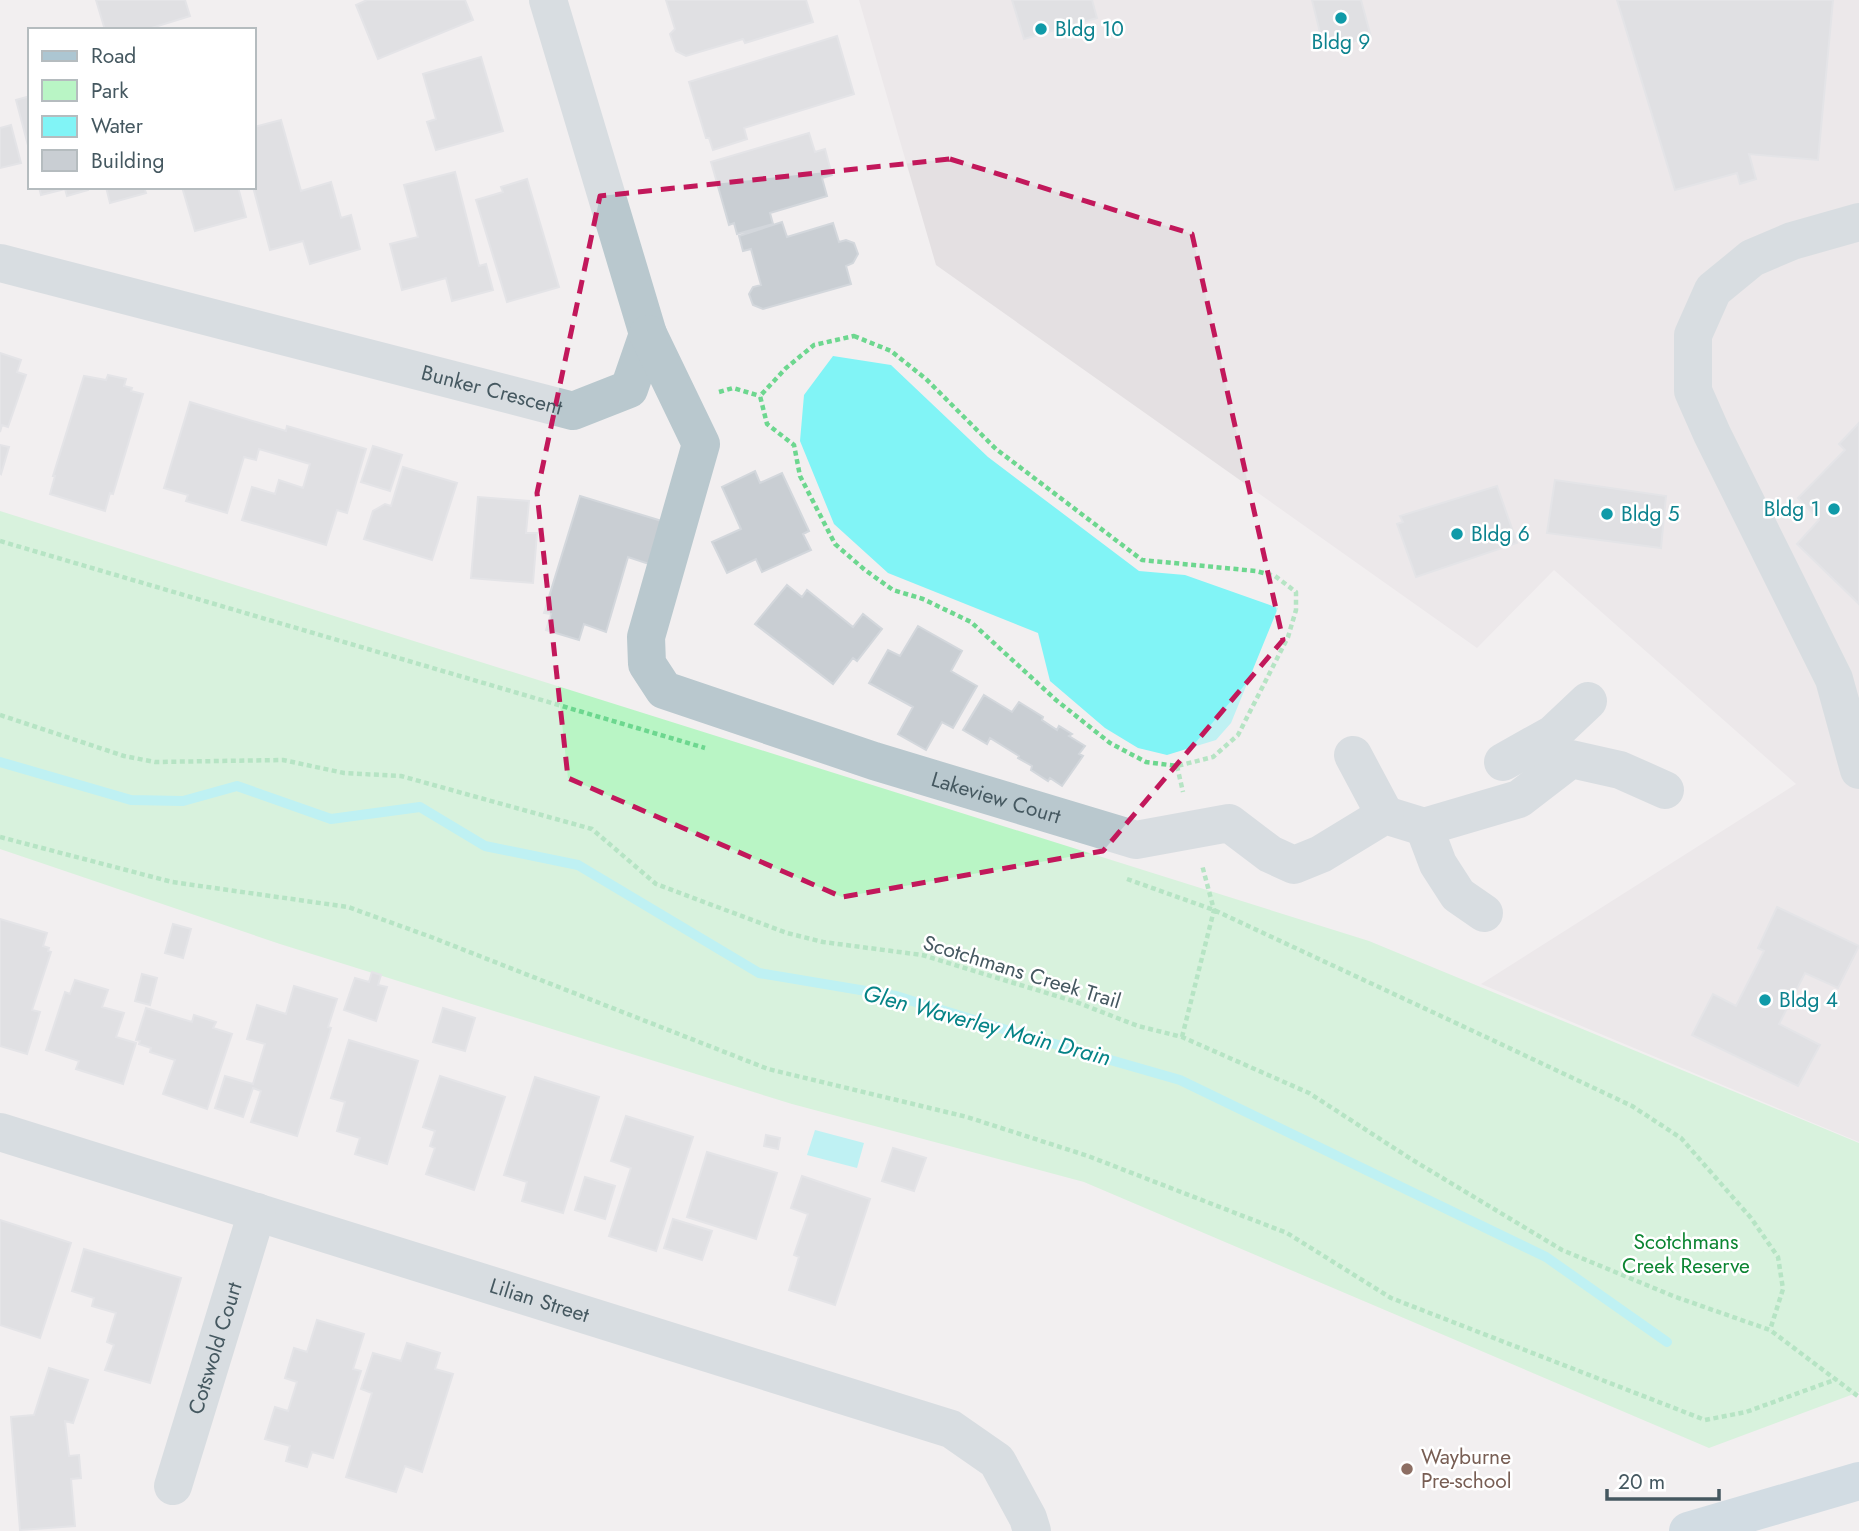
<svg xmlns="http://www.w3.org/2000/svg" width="1859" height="1531" font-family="Jost,sans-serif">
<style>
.education{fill:#e4e0e2}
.green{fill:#b9f5c5}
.water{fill:#81f4f6}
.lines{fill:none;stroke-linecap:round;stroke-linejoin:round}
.stream{stroke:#81f4f6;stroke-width:10}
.building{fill:#c9ced3;stroke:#d3d7dc;stroke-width:2}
.path{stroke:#6dd78f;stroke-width:4.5;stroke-dasharray:5 3.5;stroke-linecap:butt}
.minor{stroke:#b9c8ce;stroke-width:38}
.major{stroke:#acc6d2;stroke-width:38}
.marked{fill:none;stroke:#c2185b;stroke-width:5;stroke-dasharray:14 9;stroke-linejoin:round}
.culture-dot{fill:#0f9aa8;stroke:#fff;stroke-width:2.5}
.education-dot{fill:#8d6e63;stroke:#fff;stroke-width:2.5}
.labels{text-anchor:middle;stroke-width:5;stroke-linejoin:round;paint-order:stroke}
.culture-label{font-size:21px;fill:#0d838f;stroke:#fff;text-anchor:start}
.street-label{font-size:21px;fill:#455860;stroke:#fff}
.park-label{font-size:21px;fill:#0c8532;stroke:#fff}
.education-label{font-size:21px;fill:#785e54;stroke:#fff;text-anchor:start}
.water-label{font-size:23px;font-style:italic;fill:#058386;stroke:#fff}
</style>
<rect width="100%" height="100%" fill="#f2eff0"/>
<path class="education" d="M859,0H1859V1142L1481,984L1796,784L1554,570L1477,648L936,265Z"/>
<path class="green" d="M0,511L1369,941L1859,1143V1392L1709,1448L1084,1182L792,1104L280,944L0,849Z"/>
<path class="water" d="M833,356L891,365L988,457L1139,571L1185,575L1278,608L1231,723L1216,740L1167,755L1138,748L1105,728L1050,681L1038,633L888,573L834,524L800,441L804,395Z
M815,1130L864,1143L857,1168L807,1155Z"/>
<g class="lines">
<path class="stream" d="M0,762L131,800L183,801L237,786L331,819L420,807L485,846L578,865L759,973L896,996L1013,1032L1180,1080L1546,1257L1667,1342"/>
</g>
<path class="building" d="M96,0H185L190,16L145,30H105Z
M367,0H465L473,20L378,59L356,5Z
M666,0H806L813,22L745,43L743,39L686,56L676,51L670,34L675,29Z
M1012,0H1092L1097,18L1024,39Z
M1312,0H1361L1371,37L1324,49Z
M1617,0H1833L1818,160L1749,154L1756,179L1740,184L1737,173L1675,190Z
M837,36L854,94L744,128L747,139L713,150L709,138H706L689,82Z
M481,57L503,131L436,150L427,122L436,119L423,74Z
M30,96V153L16,100Z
M281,120L301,191L331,182L341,218L351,215L360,249L310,264L303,241L270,250L253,187L254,127Z
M11,125L21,163L0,168V128Z
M809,133L815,152L825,149L832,175L822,178L827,196L770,213L773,224L737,234L734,223L729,225L711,162Z
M455,172L479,266L486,264L493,290L452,301L446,278L402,290L390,244L418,237L404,185Z
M527,179L559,287L507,302L476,200L503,192L501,187Z
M39,187H88V190L67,196L65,189L41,195Z
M106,187H144L146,193L110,203Z
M182,187H238L246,217L195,231Z
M782,222L787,237L833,223L839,242L846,240L854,243L858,254L853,263L846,266L851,284L763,309L753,305L749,294L753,287L761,285L751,249L743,251L739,236Z
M0,353L21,360L17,372L26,375L8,427L2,425L0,432Z
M108,375L126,379L124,386L132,388L131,391L143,394L113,494L110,493L105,511L50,494L55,476H53L84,376L106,380Z
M190,402L286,431L287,426L366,449L347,513L337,510L326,545L242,520L252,487L275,494L279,480L303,488L310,464L259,449L256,460L244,457L227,513L186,501L188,495L164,488Z
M1859,423V604L1797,544L1819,520L1798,498L1845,450L1839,444Z
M0,445L9,447L1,474L0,473Z
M373,446L402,455L390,491L361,482Z
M403,467L457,483L432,560L364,539L373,511L385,504L391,506Z
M755,471L760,483L782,473L809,531L803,534L811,550L762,572L756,559L727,573L712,542L741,529L722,487Z
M1555,480L1666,496L1661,548L1547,533Z
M1497,486L1517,543L1416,577L1397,524L1403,522L1400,516Z
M580,496L665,522L652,565L628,557L606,632L584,624L579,640L546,630L551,614L544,613Z
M478,497L529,501L526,533H537L533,583L471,578Z
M787,585L802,597L807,590L853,627L863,614L882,629L857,661L853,658L833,684L755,624Z
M918,626L962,651L951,671L977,686L953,728L942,722L926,750L898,734L913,707L869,683L888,650L900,656Z
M984,695L1012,712L1019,702L1043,717L1042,720L1057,730L1059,726L1072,734L1069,736L1085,746L1079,754L1083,756L1062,786L1050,778L1048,781L1031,770L1032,766L1018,758L1019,756L990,738L987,744L963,730Z
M1777,907L1859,946L1838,988L1805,973L1779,1024L1820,1045L1798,1086L1692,1035L1713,994L1736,1006L1764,951L1758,948Z
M0,919L47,933L43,946L49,948L48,951L51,952L32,1010L40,1012L27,1054L0,1046Z
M173,924L191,929L183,958L165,953Z
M372,972L381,975L378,985L387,987L376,1021L344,1010L355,978L369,982Z
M142,974L157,978L150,1005L135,1001Z
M75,980L108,990L102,1007L124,1013L116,1037L136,1043L123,1084L76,1069L79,1061L46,1050L65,992L70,994Z
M294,986L337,999L328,1027L331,1028L297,1136L251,1122L261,1091L253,1088L243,1117L215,1108L225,1076L253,1084L265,1044L247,1039L257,1005L286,1014Z
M146,1008L192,1022L194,1015L216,1022L213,1028L232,1034L207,1109L163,1094L175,1060L150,1052L151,1048L139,1044L140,1041L136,1040Z
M443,1008L475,1018L465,1051L433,1042Z
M349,1040L418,1061L387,1164L355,1154L360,1138L337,1131L345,1102L331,1098Z
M440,1076L505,1097L474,1190L426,1174L435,1148L430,1146L435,1131L423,1127Z
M535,1077L599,1097L563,1213L522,1201L527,1182L504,1175Z
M626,1116L693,1137L656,1251L609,1236L631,1168L611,1161Z
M766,1135L780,1138L778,1149L764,1146Z
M893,1148L926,1158L914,1191L882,1181Z
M707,1152L777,1173L756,1239L687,1217Z
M802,1176L870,1199L835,1305L789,1290L799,1257L794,1255L808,1214L791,1208Z
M585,1177L615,1186L605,1219L575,1210Z
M673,1219L712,1231L702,1260L664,1248Z
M0,1220L71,1243L40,1338L0,1325Z
M84,1249L181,1278L150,1383L105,1370L114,1345L107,1342L116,1313L92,1306L94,1298L72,1291Z
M317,1320L364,1334L353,1369L361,1371L333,1458L312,1452L307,1467L286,1461L290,1446L265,1439L275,1407L288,1411L297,1382L285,1378L294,1348L307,1352Z
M407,1343L440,1353L435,1369L453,1374L422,1472L405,1466L396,1492L346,1477L372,1393L361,1389L373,1353L401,1361Z
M49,1368L88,1380L73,1423L65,1421L69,1456L79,1455L81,1478L71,1479L75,1526L20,1530L11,1417L34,1415Z"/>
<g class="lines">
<path class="path" d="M854,336L891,351L926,379L996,449L1142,560L1256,571L1275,576L1296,592V610L1288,637L1238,735L1213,757L1177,766L1146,762L1110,743L1056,700L971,622L923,599L893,590L865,570L835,544L800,476L794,445L767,424L760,396L786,368L814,345Z
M719,392L733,388L760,396
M0,541L705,748
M0,715L124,756L155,762L283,760L344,773L401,776L592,829L656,884L787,933L823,942L922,955L1076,1002L1138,1026L1182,1037L1309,1093L1411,1159L1562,1250L1673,1296L1770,1330L1859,1397
M1177,766L1183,792
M0,837L172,882L348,907L431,937L768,1069L967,1117L1088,1156L1287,1233L1391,1298L1705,1420L1746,1412L1837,1379
M1127,879L1214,910L1488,1038L1632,1106L1681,1138L1751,1218L1778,1257L1783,1289L1770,1330
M1182,1037L1214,910L1202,865"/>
<g class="minor">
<path d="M1859,222L1792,241L1752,258L1713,290L1693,335V391L1712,434L1834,679L1859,770"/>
<path id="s1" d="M0,263L573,411L629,389L648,334L548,0"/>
<path id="s2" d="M648,334L701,444L646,637L647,664L664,690L874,761L1136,840L1229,823L1270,854L1294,865L1321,854L1385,815L1424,827L1519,799L1571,759L1620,770L1665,790"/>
<path d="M1353,755L1385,815"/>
<path d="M1503,762L1553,734L1588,701"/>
<path d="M1424,827L1438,864L1458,895L1484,913"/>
<path id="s3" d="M0,1132L951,1429L997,1461L1028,1518L1032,1531"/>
<path id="s4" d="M173,1486L257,1212"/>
</g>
<path class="major" d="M1688,1531L1859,1481"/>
</g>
<path d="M0 0H1859V1531H0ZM950,159L1192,234L1283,640L1103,851L842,897L568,778L537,493L600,196Z" fill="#f2eff0" fill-opacity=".55" fill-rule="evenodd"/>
<path class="marked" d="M950,159L1192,234L1283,640L1103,851L842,897L568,778L537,493L600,196Z"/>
<g class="culture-dot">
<circle cx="1341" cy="18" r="7"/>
<circle cx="1041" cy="29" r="7"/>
<circle cx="1834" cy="509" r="7"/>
<circle cx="1607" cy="514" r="7"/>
<circle cx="1457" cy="534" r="7"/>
<circle cx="1765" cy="1000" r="7"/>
</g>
<circle class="education-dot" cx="1407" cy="1469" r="7"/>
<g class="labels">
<g class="culture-label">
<text x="1055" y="36">Bldg 10</text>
<text x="1341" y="49" text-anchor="middle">Bldg 9</text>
<text x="1820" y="516" text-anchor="end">Bldg 1</text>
<text x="1621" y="521">Bldg 5</text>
<text x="1471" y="541">Bldg 6</text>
<text x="1779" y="1007">Bldg 4</text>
</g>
<g class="street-label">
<text dy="7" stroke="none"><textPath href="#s1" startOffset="508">Bunker Crescent</textPath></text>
<text dy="7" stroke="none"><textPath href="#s2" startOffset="730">Lakeview Court</textPath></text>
<text transform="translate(1022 972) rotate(17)" y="7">Scotchmans Creek Trail</text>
<text dy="7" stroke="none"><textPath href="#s3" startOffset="565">Lilian Street</textPath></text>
<text dy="7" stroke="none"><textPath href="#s4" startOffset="144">Cotswold Court</textPath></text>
</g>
<g class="park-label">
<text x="1686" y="1249">Scotchmans<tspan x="1686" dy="24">Creek Reserve</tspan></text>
</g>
<g class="education-label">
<text x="1421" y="1464">Wayburne<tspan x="1421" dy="24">Pre-school</tspan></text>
</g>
<g class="water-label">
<text transform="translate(987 1025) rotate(15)" y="8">Glen Waverley Main Drain</text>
</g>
</g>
<rect x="28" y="28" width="228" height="161" fill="#ffffff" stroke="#b5bcbf" stroke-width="2"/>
<rect x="42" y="51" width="35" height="10" fill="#acc6d2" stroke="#b5bcbf" stroke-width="2"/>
<text x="91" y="63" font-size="21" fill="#455860">Road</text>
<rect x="42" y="80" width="35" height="21" fill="#b9f5c5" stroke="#b5bcbf" stroke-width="2"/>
<text x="91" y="98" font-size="21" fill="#455860">Park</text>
<rect x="42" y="116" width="35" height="21" fill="#81f4f6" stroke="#b5bcbf" stroke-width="2"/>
<text x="91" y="133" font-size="21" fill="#455860">Water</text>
<rect x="42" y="150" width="35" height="21" fill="#c9ced3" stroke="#b5bcbf" stroke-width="2"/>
<text x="91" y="168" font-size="21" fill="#455860">Building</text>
<path d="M1607 1489v10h112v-10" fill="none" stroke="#455860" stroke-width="3.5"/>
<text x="1618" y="1489" font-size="21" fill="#455860" stroke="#ffffff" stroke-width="5" paint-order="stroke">20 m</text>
</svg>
